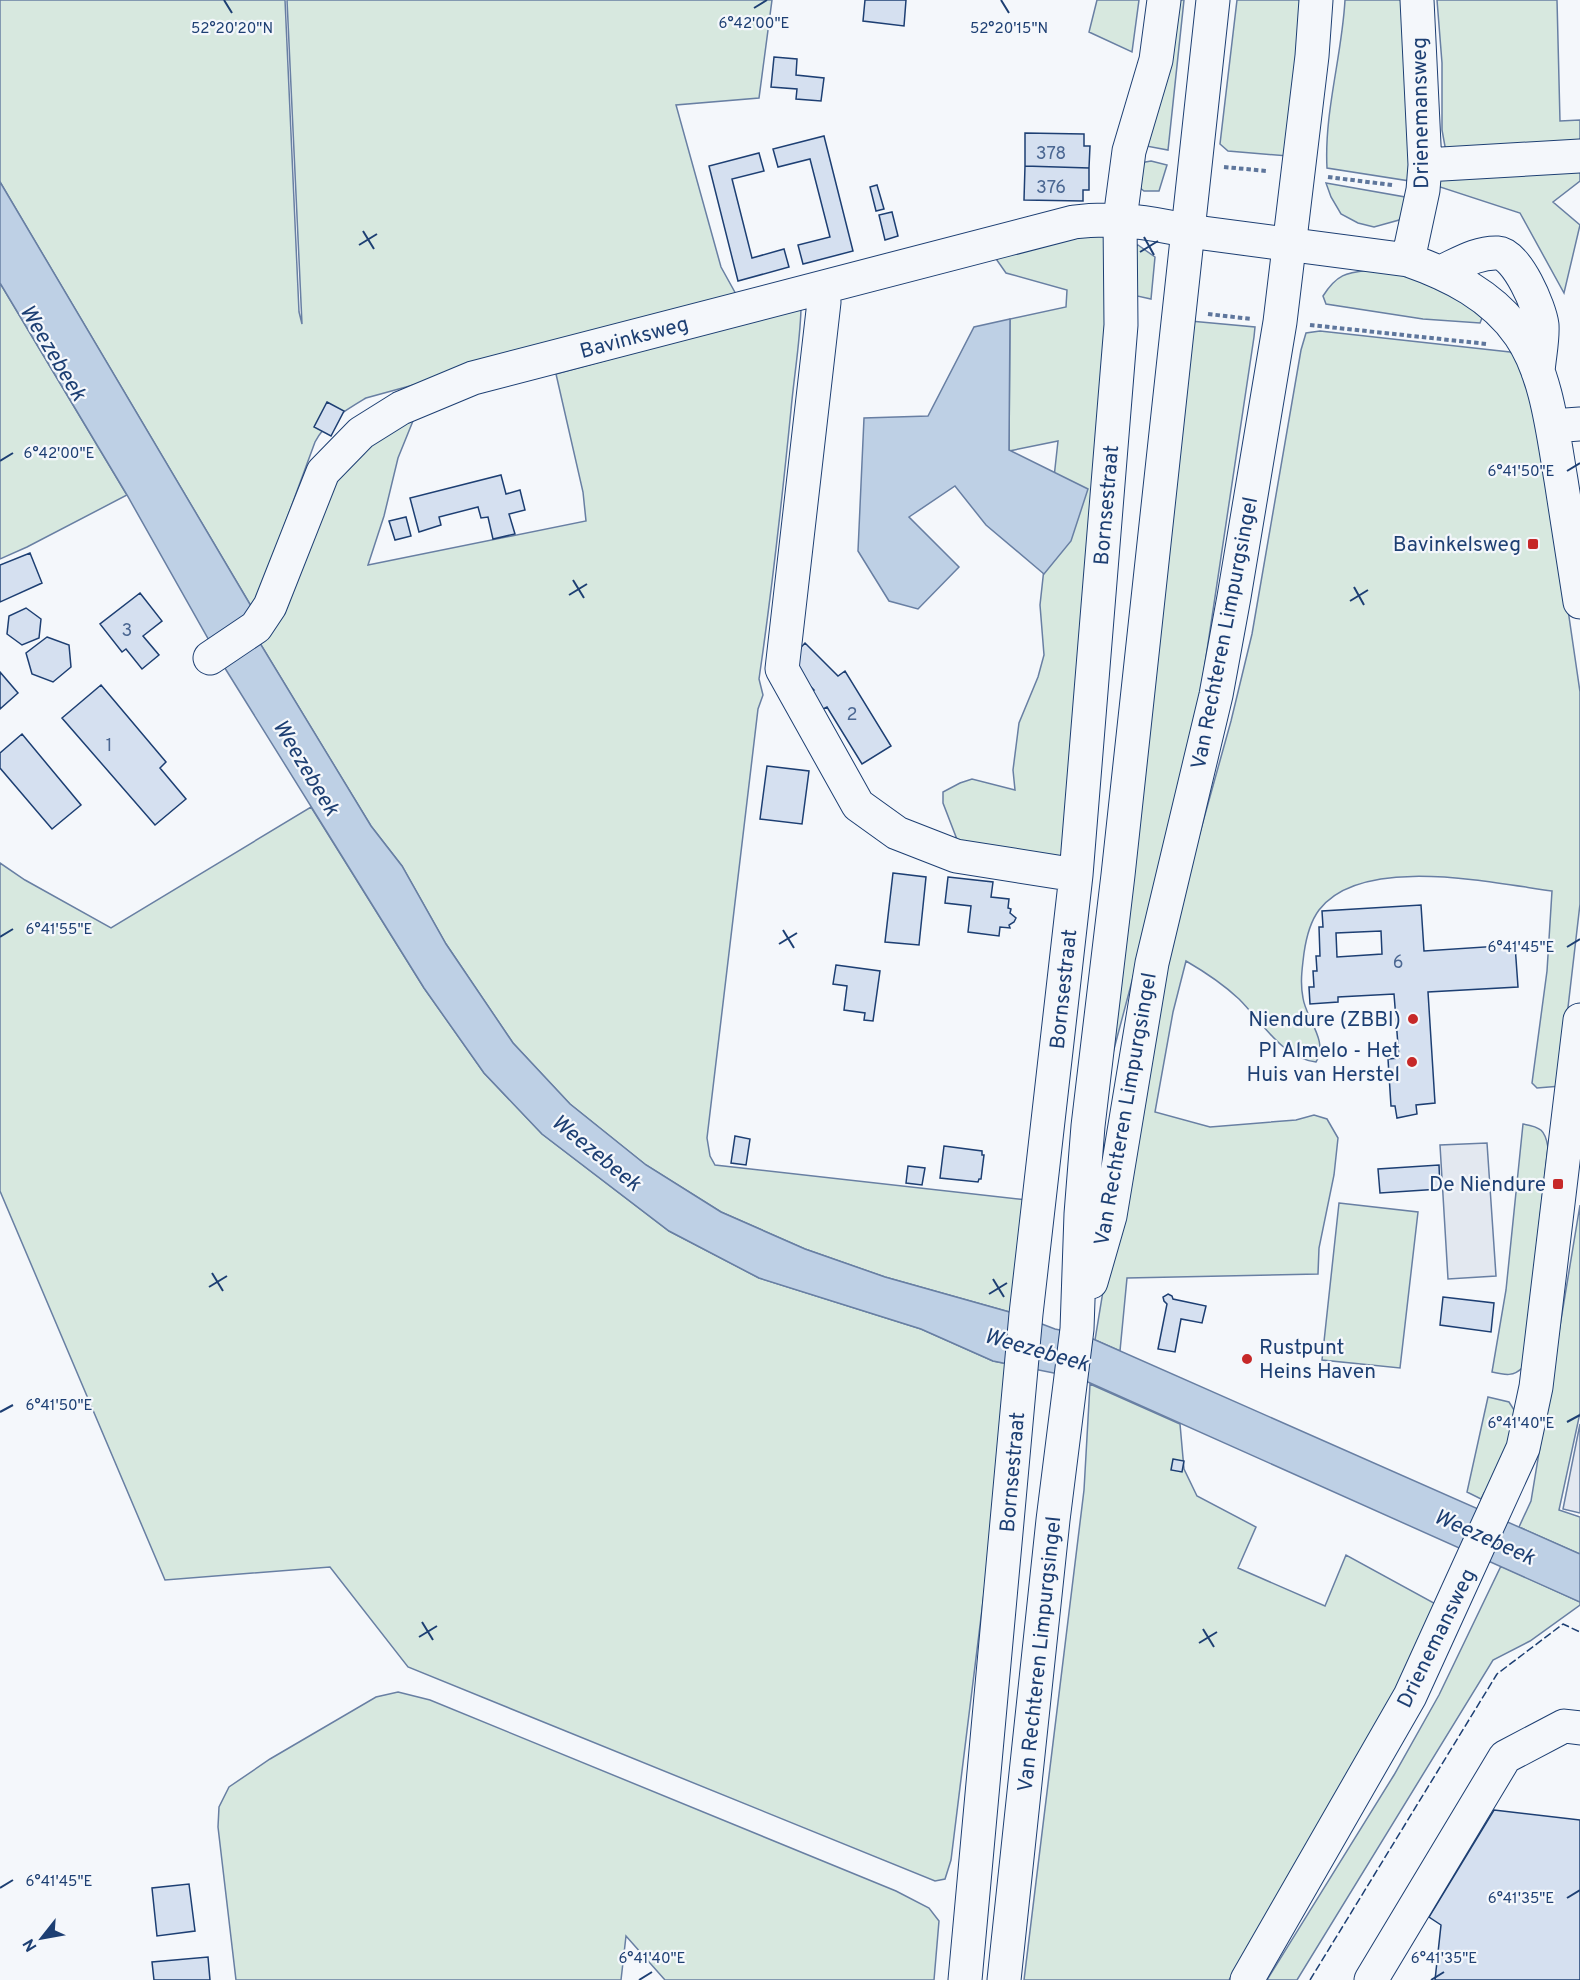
<svg xmlns="http://www.w3.org/2000/svg" width="1580" height="1980" font-family="Overpass,sans-serif">
<style>
.green{fill:#d7e8df;stroke:#687fa3;stroke-width:1.5}
.parking{fill:#e3e8f0;stroke:#687fa3;stroke-width:1.5}
.water{fill:#bed0e5;stroke:#687fa3;stroke-width:1.5}
.building{fill:#d5e0f0;stroke:#1d3f73;stroke-width:1.5;fill-rule:evenodd}
.lines{fill:none;stroke-linecap:round;stroke-linejoin:round}
.minor-casing{stroke:#1d3f73;stroke-width:35}
.major-casing{stroke:#1d3f73;stroke-width:35}
.path{stroke:#5e769c;stroke-width:4;stroke-dasharray:4.5 3;stroke-linecap:butt}
.minor{stroke:#f4f7fb;stroke-width:33}
.major{stroke:#f4f7fb;stroke-width:33}
.fence{stroke:#1d3f73;stroke-width:1.5;stroke-dasharray:8 3;stroke-linecap:butt}
.ticks{fill:none;stroke:#1d3f73;stroke-width:2}
.poi-dot{fill:#c62828;stroke:#f4f7fb;stroke-width:2}
.labels{text-anchor:middle;stroke-width:4.5;stroke-linejoin:round;paint-order:stroke}
.number-label{font-size:18px;fill:#4b6792}
.street-label{font-size:21px;fill:#1d3f73;stroke:#f4f7fb}
.poi-label{font-size:21px;fill:#1d3f73;stroke:#f4f7fb;text-anchor:end}
.water-label{font-size:22px;font-style:italic;fill:#1d3f73;stroke:#f4f7fb}
.ticks-label{font-size:15px;text-anchor:middle;fill:#1d3f73;stroke:#f4f7fb;stroke-width:4.5;stroke-linejoin:round;paint-order:stroke}
</style>
<rect width="100%" height="100%" fill="#f4f7fb"/>
<path class="green" d="M0,0H285L299,312L302,324L287,0H772L759,98L676,105L721,267L737,296L366,398C346,410 325,422 315,442L261,589L251,606L0,182Z
M1097,0H1139L1132,52L1089,32Z
M1176,0H1184L1168,150L1146,146Z
M1237,0H1303L1288,156L1228,151L1220,144Z
M1345,0H1407L1410,181L1327,168C1324,112 1342,56 1345,0Z
M1437,0H1557L1560,121L1580,120V148L1446,152L1442,130V63Z
M1151,161L1167,165L1159,191H1144L1135,184L1140,163Z
M1580,163V181L1553,202L1580,225L1564,293L1520,213L1440,187L1432,170Z
M1326,183L1405,197V211L1399,220L1374,227L1358,223L1341,214L1331,197Z
M1104,228V257L1109,318L1066,860L958,842L943,803V792L960,783L972,779L1015,790L1013,770L1019,723L1038,677L1044,655L1040,605L1058,441L1009,451L1010,319L1066,307L1067,290L1006,273L994,256Z
M1138,245L1155,257L1151,299L1137,296L1131,250Z
M1377,269L1427,281L1470,306L1482,318L1480,323L1423,319L1326,304L1323,296C1339,271 1349,273 1377,269Z
M0,283L127,495L27,547L0,559Z
M801,309C800,343 794,376 791,410C782,500 772,590 759,679L763,695L758,709L707,1138L710,1156L715,1165L1027,1200L1013,1313L885,1277L805,1249L721,1212L646,1165L570,1104L513,1043L446,944L402,866L371,826L258,640L334,474L417,411L398,458L384,516L368,565L586,521L583,492L556,374L778,313Z
M1190,321L1255,327L1254,337L1200,697L1159,879L1109,1068Z
M1320,331L1510,352L1517,358L1528,383L1555,521L1580,692V904L1562,1059L1561,1086L1537,1088L1532,1083L1547,971L1552,891C1493,883 1361,854 1319,910C1310,922 1306,939 1304,953C1302,969 1300,983 1303,998C1306,1019 1329,1041 1316,1062C1282,1058 1262,1022 1239,999C1223,984 1205,972 1186,961L1173,1012L1155,1112L1210,1127L1296,1120L1314,1115L1327,1119L1338,1138L1334,1175L1319,1248L1318,1274L1127,1278L1120,1351L1095,1340L1133,1108L1161,973L1231,721L1252,634L1301,350L1306,333Z
M311,807L424,988L484,1073L542,1134L669,1231L759,1278L921,1329L993,1361L1008,1364L1000,1464L951,1860L945,1879L935,1881L408,1667L330,1567L165,1580L0,1191V863L25,880L111,928Z
M1523,1124C1541,1127 1545,1130 1548,1147L1523,1367C1514,1377 1505,1375 1492,1372L1506,1290Z
M1339,1203L1418,1212L1400,1368L1322,1360Z
M1580,1205V1413L1559,1510L1580,1517V1554L1519,1527L1531,1501Z
M1090,1384L1180,1424L1184,1469L1197,1496L1256,1527L1238,1568L1325,1606L1346,1555L1443,1608L1320,1834L1229,1980H1024L1084,1490Z
M1488,1397L1509,1402L1516,1413L1505,1453L1486,1494L1484,1493L1481,1499L1467,1492Z
M1501,1566L1580,1602V1605L1530,1641L1493,1660L1297,1980H1267L1394,1775L1439,1695Z
M398,1692L430,1700L896,1891L929,1908L939,1921L934,1980H665L626,1936L621,1980H236L218,1827L219,1807L229,1787L270,1759L376,1697Z"/>
<path class="parking" d="M1487,1143L1496,1276L1448,1279L1440,1145Z
M1580,1424V1513L1563,1509Z"/>
<path class="water" d="M0,182L251,606L258,640L371,826L402,866L446,944L513,1043L570,1104L646,1165L721,1212L805,1249L885,1277L1013,1313L1055,1329L1084,1335L1580,1554V1602L1079,1378L993,1361L921,1329L759,1278L669,1231L542,1134L484,1073L424,988L223,665L127,495L0,283Z
M1010,319L1009,450L1088,489L1071,541L1044,574L986,525L955,486L909,517L959,567L918,609L889,601L858,551L864,418L928,416L974,327Z"/>
<path class="building" d="M865,0H906L904,26L863,21Z
M774,57L797,59L796,75L824,78L821,101L796,99L797,89L771,87Z
M1025,133L1084,134V146H1090L1089,168L1025,166Z
M824,136L853,251L803,264L798,245L830,237L810,159L778,167L773,149Z
M759,153L764,171L732,179L752,258L784,249L789,267L738,281L709,166Z
M1025,166L1089,168V190H1083V201L1024,200Z
M877,185L884,209L876,211L870,187Z
M892,212L898,236L885,240L879,215Z
M327,402L344,411L331,436L314,427Z
M501,475L506,494L520,490L525,510L509,514L515,534L493,539L488,517L481,518L478,507L439,517L441,525L419,532L410,498Z
M406,517L411,536L395,540L389,521Z
M30,553L42,583L0,602V565Z
M140,593L162,621L143,636L159,655L142,669L126,649L122,652L100,624Z
M26,608L41,619L39,638L22,645L7,634L9,616Z
M47,637L69,645L71,667L53,682L32,674L26,653Z
M805,643L838,676L845,671L891,746L862,764L827,707L821,710L810,692L814,690L787,662Z
M0,672L18,693L0,709Z
M101,685L166,762L160,768L186,799L155,825L62,718Z
M22,734L81,805L52,829L0,768V753Z
M767,766L809,771L802,824L760,819Z
M893,873L926,877L919,945L885,942Z
M948,877L993,882L991,897L1009,899L1008,908L1011,909L1010,913L1016,918L1014,922L1009,925L1010,928L1000,927L999,936L968,932L971,906L945,903Z
M1421,905L1424,951L1515,945L1518,987L1428,992L1435,1103L1416,1105L1417,1114L1397,1118L1395,1106H1391L1388,1059L1399,1058L1394,994L1338,997V1002L1310,1004L1309,987H1314L1313,971H1317L1316,956H1320L1319,927H1323L1322,911ZM1381,931L1382,954L1337,957L1336,933Z
M836,965L880,971L873,1021L864,1020L865,1013L844,1010L847,986L833,984Z
M735,1136L750,1139L746,1165L731,1163Z
M944,1146L982,1151V1155H984L981,1179H979L978,1182L940,1178Z
M1439,1165L1440,1189L1380,1193L1378,1169Z
M908,1166L925,1168L922,1185L906,1183Z
M1168,1294L1172,1296L1173,1299L1206,1306L1202,1323L1181,1319L1175,1352L1158,1349L1167,1304L1164,1301L1163,1297Z
M1443,1297L1494,1303L1491,1332L1440,1325Z
M1173,1459L1184,1461L1182,1472L1171,1470Z
M1494,1810L1580,1820V1980H1435L1441,1925L1429,1917Z
M189,1884L195,1931L157,1936L152,1888Z
M208,1957L210,1980H154L152,1962Z"/>
<g class="lines">
<defs>
<path id="minor" d="M1425,165L1580,156
M1408,260L1423,190L1425,165L1417,0
M1441,272C1459,264 1477,252 1498,253C1517,254 1540,308 1542,325C1543,340 1539,357 1538,372
M821,288L824,302L782,669L858,805L897,833L956,856L1076,875
M1552,426L1580,424
M210,658L256,627L270,606L323,472L361,433L401,408L473,378L1074,222C1114,217 1149,222 1188,231L1408,260C1451,275 1493,296 1520,335C1547,374 1553,434 1561,480C1567,521 1574,561 1580,602
M965,1980L1026,1314L1076,875L1121,325L1120,219L1129,151L1156,60L1164,0
M1247,1980L1410,1696L1523,1448L1536,1387L1580,1020
M1371,1980L1505,1757L1564,1726L1580,1728"/>
<path id="major" d="M1091,1282L1110,1216L1152,963L1216,695L1234,597L1280,322L1312,56L1316,0
M1004,1980L1053,1520L1077,1329L1081,1214L1088,1126L1118,875L1213,0"/>
</defs>
<use href="#minor" class="minor-casing"/>
<use href="#major" class="major-casing"/>
<path class="path" d="M1224,167L1267,171
M1328,177L1392,185
M1208,314L1251,319
M1310,325L1487,344"/>
<use href="#minor" class="minor"/>
<use href="#major" class="major"/>
<path class="fence" d="M1310,1980L1497,1674L1563,1624L1580,1632"/>
</g>
<path class="ticks" d="M224,0L232,13M1001,0L1009,13M754,8L767,0M363,231L374,249M1144,237L1154,255M359,245L377,234M1140,252L1158,241M0,461L13,453M1567,471L1580,463M573,580L584,598M1354,587L1364,605M569,595L587,584M1350,601L1368,590M783,930L794,948M0,937L13,929M779,944L797,933M1567,947L1580,939M212,1273L223,1291M993,1279L1004,1297M209,1287L227,1276M989,1294L1007,1283M0,1412L13,1405M1567,1422L1580,1415M422,1622L433,1640M1203,1629L1214,1647M419,1637L437,1626M1199,1643L1217,1632M0,1888L13,1880M1567,1898L1580,1890M639,1980L652,1972M1431,1980L1444,1972"/>
<g class="poi-dot">
<rect x="1527" y="538" width="12" height="12" rx="3"/>
<circle cx="1413" cy="1019" r="6"/>
<circle cx="1412" cy="1062" r="6"/>
<rect x="1552" y="1178" width="12" height="12" rx="3"/>
<circle cx="1247" cy="1359" r="6"/>
</g>
<g class="labels">
<g class="number-label">
<text x="1051" y="159">378</text>
<text x="1051" y="193">376</text>
<text x="127" y="636">3</text>
<text x="852" y="720">2</text>
<text x="109" y="751">1</text>
<text x="1398" y="968">6</text>
</g>
<g class="street-label">
<text transform="translate(1420 113) rotate(-91)" y="7">Drienemansweg</text>
<text transform="translate(634 337) rotate(-15)" y="7">Bavinksweg</text>
<text transform="translate(1106 505) rotate(-85)" y="7">Bornsestraat</text>
<text transform="translate(1224 633) rotate(-79)" y="7">Van Rechteren Limpurgsingel</text>
<text transform="translate(1063 989) rotate(-84)" y="7">Bornsestraat</text>
<text transform="translate(1125 1109) rotate(-80)" y="7">Van Rechteren Limpurgsingel</text>
<text transform="translate(1012 1472) rotate(-85)" y="7">Bornsestraat</text>
<text transform="translate(1436 1638) rotate(-64)" y="7">Drienemansweg</text>
<text transform="translate(1039 1654) rotate(-84)" y="7">Van Rechteren Limpurgsingel</text>
</g>
<g class="poi-label">
<text x="1521" y="551">Bavinkelsweg</text>
<text x="1401" y="1026">Niendure (ZBBI)</text>
<text x="1400" y="1057">PI Almelo - Het<tspan x="1400" dy="24">Huis van Herstel</tspan></text>
<text x="1546" y="1191">De Niendure</text>
<text x="1259" y="1354" text-anchor="start">Rustpunt<tspan x="1259" dy="24">Heins Haven</tspan></text>
</g>
<g class="water-label">
<text transform="translate(54 352) rotate(59)" y="8">Weezebeek</text>
<text transform="translate(307 767) rotate(59)" y="8">Weezebeek</text>
<text transform="translate(597 1152) rotate(39)" y="8">Weezebeek</text>
<text transform="translate(1037 1349) rotate(16)" y="8">Weezebeek</text>
<text transform="translate(1485 1536) rotate(24)" y="8">Weezebeek</text>
</g>
</g>
<g class="ticks-label">
<text x="754" y="28">6°42'00"E</text>
<text x="232" y="33">52°20'20"N</text>
<text x="1009" y="33">52°20'15"N</text>
<text x="59" y="458">6°42'00"E</text>
<text x="1521" y="476">6°41'50"E</text>
<text x="59" y="934">6°41'55"E</text>
<text x="1521" y="952">6°41'45"E</text>
<text x="59" y="1410">6°41'50"E</text>
<text x="1521" y="1428">6°41'40"E</text>
<text x="59" y="1886">6°41'45"E</text>
<text x="1521" y="1903">6°41'35"E</text>
<text x="652" y="1963">6°41'40"E</text>
<text x="1444" y="1963">6°41'35"E</text>
</g>
<g transform="translate(42 1938) rotate(239)" stroke="#f4f7fb" stroke-width="4.5" paint-order="stroke">
<path d="M0-4.5L10 22L0 15L-10 22Z" fill="#1d3f73"/>
<text y="-9" font-size="16" font-weight="bold" text-anchor="middle" fill="#1d3f73">N</text>
</g>
</svg>
